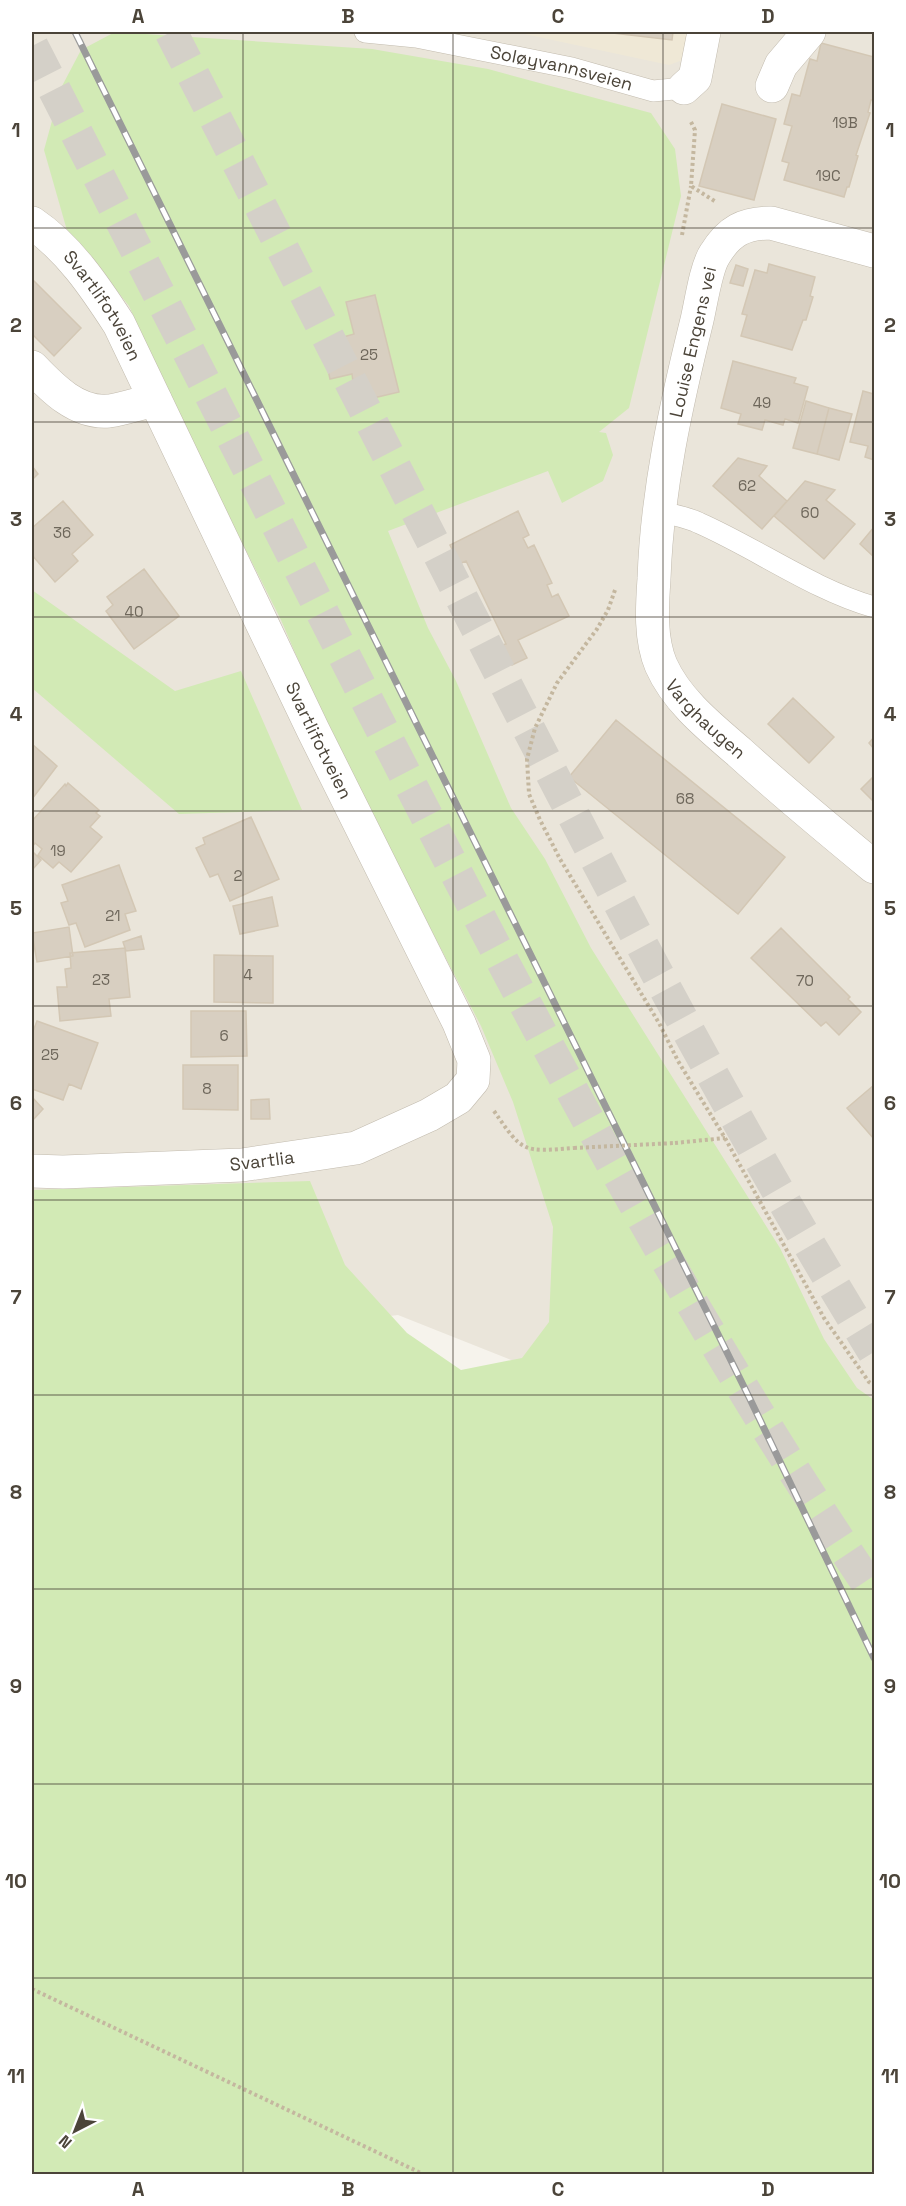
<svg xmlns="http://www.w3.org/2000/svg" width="906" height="2206" font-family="'Space Grotesk',sans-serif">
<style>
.residential{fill:#eae5da}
.education{fill:#efe8d6}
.green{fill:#d2eab5}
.building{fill:#d8cfc1;stroke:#d3c7b4;stroke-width:1.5}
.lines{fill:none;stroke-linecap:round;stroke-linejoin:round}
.highway-tunnel{stroke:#d4d0c8;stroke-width:33;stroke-dasharray:33 16;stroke-linecap:butt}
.lane-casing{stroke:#c2bbae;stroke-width:22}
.street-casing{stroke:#c2bbae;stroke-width:34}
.path{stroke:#c4b79f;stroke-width:4;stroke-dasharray:3 3;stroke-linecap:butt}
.lane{stroke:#fff;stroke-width:21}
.street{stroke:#fff;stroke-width:33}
.rail-casing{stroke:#9a9a9a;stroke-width:7}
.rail{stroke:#fff;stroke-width:4.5;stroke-dasharray:14;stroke-linecap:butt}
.path-bridge{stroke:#c4b79f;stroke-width:4;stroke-dasharray:3 3;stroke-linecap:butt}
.grid{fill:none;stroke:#4b4439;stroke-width:1.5;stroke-opacity:0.55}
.labels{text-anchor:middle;stroke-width:4.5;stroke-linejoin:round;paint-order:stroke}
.number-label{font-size:15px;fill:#6e675b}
.street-label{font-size:18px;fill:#4b4439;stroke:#fff}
.neatline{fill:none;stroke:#4b4439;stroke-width:2}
.grid-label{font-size:20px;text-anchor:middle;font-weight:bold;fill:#4b4439}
</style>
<rect width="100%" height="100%" fill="#f6f3ec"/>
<path class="residential" d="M32,32H874V1602L753,1456L398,1315L32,1358Z"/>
<path class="education" d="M515,32H692L688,58L669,65Z"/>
<path class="green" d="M115,32L372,49L488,69L651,113L675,149L681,196L629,408L599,432L606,433L613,455L603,481L562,503L548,471L388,531L428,628L456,681L511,808L545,859L591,948L780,1248L824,1339L857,1388L874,1400V2174H32V1190L310,1181L345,1265L407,1333L461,1370L522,1358L549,1322L553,1227L513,1102L481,1026L381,833L312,692L281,620L188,435L129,306L92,259L68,234L44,150L61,88L81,50Z
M32,590L175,691L241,671L302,810L179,814L32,688Z"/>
<path class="building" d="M604,32H673L672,40Z
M821,43L874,57V95L873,100H871L868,112L870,113L856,155L858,156L849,187H847L844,197L784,180L789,163L782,161L792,126L784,124L792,94L800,96L810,59L817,61Z
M722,104L776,119L754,200L699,186Z
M769,264L815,277L810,296L813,297L806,320H803L792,350L741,336L747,315L742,314L755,270L767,273Z
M736,265L748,269L743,286L730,283Z
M32,279L81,328L54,356L32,334Z
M375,295L399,392L369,399L368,396L364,397L360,381L353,382L352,374L330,379L322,343L354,334L346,302Z
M733,361L796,378L794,383L808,387L798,423L785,419L783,425L765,420L762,430L738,424L741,414L721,408Z
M863,391L874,394V460L865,457L868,446L850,442Z
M806,401L829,408L817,454L793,448Z
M829,408L852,414L839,460L817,454Z
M738,458L767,466L759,476L787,501L762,529L713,486Z
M32,466L38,474L32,480Z
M805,481L835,490L826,500L855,524L824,559L774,516Z
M63,501L93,535L72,554L78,561L55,582L32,555V528Z
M518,511L529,535L523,538L528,548L534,545L552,583L547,585L552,597L558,594L569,616L518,640L527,658L512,665L502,645L506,644L466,561L459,564L450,545Z
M874,527V557L860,544Z
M144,569L179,616L134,649L106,611L113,605L107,597Z
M793,698L834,737L809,763L768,724Z
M616,720L785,857L738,914L569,777Z
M874,737V749L869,743Z
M32,744L57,766L32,799Z
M874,772V802L861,789L874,776L873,774Z
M68,783L99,810L96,813L100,816L90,827L102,837L71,872L59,862L53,868L38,855L42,849L35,843L32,847V821L65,784L66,786Z
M251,817L279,879L230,901L218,874L210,877L196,848L205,844L203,838Z
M32,851L41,860L32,870Z
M119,865L136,911L125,914L130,930L85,947L76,923L69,925L61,903L68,901L62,885Z
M272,897L278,926L240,934L233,906Z
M69,927L73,956L37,962L32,933Z
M781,928L850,997L848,999L861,1012L839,1035L826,1022L821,1026L751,958Z
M141,936L144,949L126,951L123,942Z
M125,948L130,997L109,999L111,1016L60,1021L57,987H67L65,969L71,968L70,953Z
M214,955L273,956V1003L214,1002Z
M191,1011H246L247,1056L191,1057Z
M37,1021L98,1043L81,1089L69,1084L63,1100L32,1089V1034Z
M183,1065H238V1110L183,1109Z
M874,1085V1139L847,1108Z
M32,1097L43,1109L32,1121Z
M269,1099L270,1119H251V1100Z"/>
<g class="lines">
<path class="highway-tunnel" d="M171,32C274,232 377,433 480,634C605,878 730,1119 874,1352
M32,46C146,269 261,492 375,716C529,1015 685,1314 874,1593"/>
<defs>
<g id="lane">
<path id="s1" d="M365,32L416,37L572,68L653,91L684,88"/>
<path d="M659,511C672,515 687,517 699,523C758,549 812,589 874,607"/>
</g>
<g id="street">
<path d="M772,86L781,65L809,32"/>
<path d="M684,88L695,78L704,32"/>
<path id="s2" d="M32,223C69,248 95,287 119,324L313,730L459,1023L474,1060L473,1080L458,1098L429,1115L356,1148L242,1165L63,1172L32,1171"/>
<path id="s3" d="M874,251L771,223C744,223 729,231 715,254C706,267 701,303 697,320C676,405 657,491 654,579C652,607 650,639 661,665C677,701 710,727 739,752C783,792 829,830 874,867"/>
<path d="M32,367C52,388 77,414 109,411C124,409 140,403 155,400"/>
</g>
</defs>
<use href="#lane" class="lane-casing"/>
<use href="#street" class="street-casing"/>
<path class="path" d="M691,122L695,130L691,186L716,202
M682,235L691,186
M615,590L608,610L597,629L557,683L535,728L527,759L529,794L540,820L560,859L659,1023L678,1061L725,1138L824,1318L869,1382L874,1385
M494,1111C523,1153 522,1152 574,1148
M675,1143L725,1138
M32,1989L423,2174"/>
<use href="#lane" class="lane"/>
<use href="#street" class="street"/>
<defs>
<path id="rail" d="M75,32L749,1397L874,1658"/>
</defs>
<use href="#rail" class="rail-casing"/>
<use href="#rail" class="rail"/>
<path class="path-bridge" d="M574,1148L675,1143"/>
</g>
<path class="grid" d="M243,32V2174M453,32V2174M663,32V2174M32,228H874M32,422H874M32,617H874M32,811H874M32,1006H874M32,1200H874M32,1395H874M32,1589H874M32,1784H874M32,1978H874"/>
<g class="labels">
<g class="number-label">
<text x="845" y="128">19B</text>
<text x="828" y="181">19C</text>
<text x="369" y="360">25</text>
<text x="762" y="408">49</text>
<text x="747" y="491">62</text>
<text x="810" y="518">60</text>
<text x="62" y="538">36</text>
<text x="134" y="617">40</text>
<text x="685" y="804">68</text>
<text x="58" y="856">19</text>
<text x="238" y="881">2</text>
<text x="113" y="921">21</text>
<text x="248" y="980">4</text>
<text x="101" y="985">23</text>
<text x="805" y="986">70</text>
<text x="224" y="1041">6</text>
<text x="50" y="1060">25</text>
<text x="207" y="1094">8</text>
</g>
<g class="street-label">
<text dy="6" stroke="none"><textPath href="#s1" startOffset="200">Soløyvannsveien</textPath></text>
<text dy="6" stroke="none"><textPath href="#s2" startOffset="110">Svartlifotveien</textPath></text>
<text transform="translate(693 342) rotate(-77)" y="6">Louise Engens vei</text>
<text dy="6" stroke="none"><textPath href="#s3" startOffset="664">Varghaugen</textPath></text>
<text dy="6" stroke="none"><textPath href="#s2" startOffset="596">Svartlifotveien</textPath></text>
<text transform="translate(262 1161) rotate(-7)" y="6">Svartlia</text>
</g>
</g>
<rect width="906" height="2206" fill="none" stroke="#ffffff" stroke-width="66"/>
<g transform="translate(75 2131) rotate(222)" stroke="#ffffff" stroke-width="4.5" paint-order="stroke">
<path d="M0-4.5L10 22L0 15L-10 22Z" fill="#4b4439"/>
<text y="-9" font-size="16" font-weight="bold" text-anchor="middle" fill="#4b4439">N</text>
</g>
<rect x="33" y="33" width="840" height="2140" class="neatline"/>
<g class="grid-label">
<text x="138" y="23">A</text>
<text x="348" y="23">B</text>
<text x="558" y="23">C</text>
<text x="768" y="23">D</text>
<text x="16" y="137">1</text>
<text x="890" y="137">1</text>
<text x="16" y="332">2</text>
<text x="890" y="332">2</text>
<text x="16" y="526">3</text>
<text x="890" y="526">3</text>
<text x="16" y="721">4</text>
<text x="890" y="721">4</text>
<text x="16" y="915">5</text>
<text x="890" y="915">5</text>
<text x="16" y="1110">6</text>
<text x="890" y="1110">6</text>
<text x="16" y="1304">7</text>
<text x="890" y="1304">7</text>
<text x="16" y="1499">8</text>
<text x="890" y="1499">8</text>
<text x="16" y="1693">9</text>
<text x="890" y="1693">9</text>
<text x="16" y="1888">10</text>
<text x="890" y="1888">10</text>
<text x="16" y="2083">11</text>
<text x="890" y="2083">11</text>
<text x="138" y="2196">A</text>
<text x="348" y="2196">B</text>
<text x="558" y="2196">C</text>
<text x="768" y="2196">D</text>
</g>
</svg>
